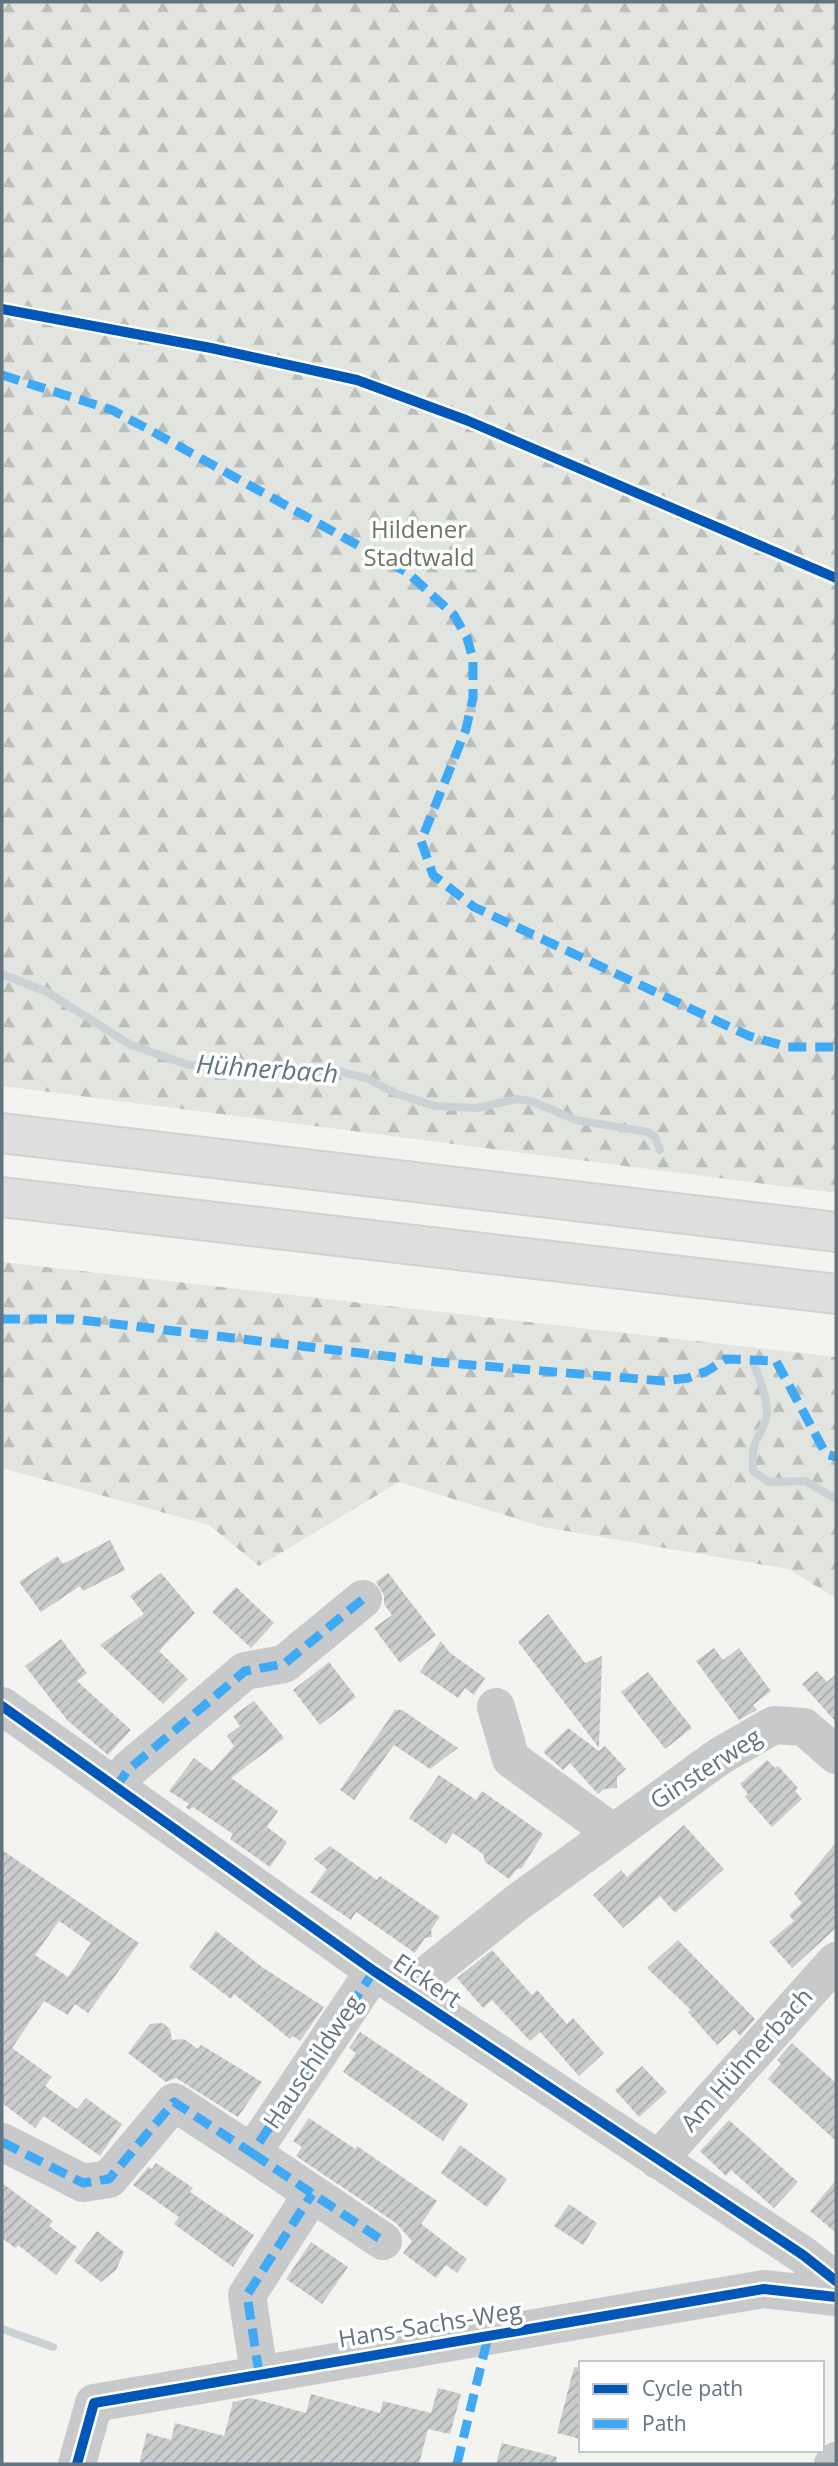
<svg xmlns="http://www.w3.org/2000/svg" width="838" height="2466" font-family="'Open Sans',sans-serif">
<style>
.forest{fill:url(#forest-firs)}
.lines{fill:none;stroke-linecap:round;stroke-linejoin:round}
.stream{stroke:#cad2d5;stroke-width:8}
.building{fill:url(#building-hatch);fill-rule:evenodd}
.highway-casing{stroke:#d1d1d1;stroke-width:42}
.minor{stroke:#c8c9ca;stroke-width:38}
.highway{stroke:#dddede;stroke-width:38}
.quiet{stroke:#3fa9f5;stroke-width:9;stroke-dasharray:18 9;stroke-linecap:butt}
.cycleway-casing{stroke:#fff;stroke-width:15}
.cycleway{stroke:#0057b8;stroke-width:10}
.labels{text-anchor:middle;stroke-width:7;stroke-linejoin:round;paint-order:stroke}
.park-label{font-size:24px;fill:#677762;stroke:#fff}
.street-label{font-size:24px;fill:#637480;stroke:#fff}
.water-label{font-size:26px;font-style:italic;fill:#5f767e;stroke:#fff}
</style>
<defs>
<pattern id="forest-firs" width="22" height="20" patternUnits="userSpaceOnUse" patternTransform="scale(1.75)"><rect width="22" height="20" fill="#e2e5df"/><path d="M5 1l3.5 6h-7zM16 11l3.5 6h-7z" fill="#bbbeba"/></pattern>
<pattern id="building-hatch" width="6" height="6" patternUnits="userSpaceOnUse" patternTransform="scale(1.75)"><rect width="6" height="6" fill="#cbcdcd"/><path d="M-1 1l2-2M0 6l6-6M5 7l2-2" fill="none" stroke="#a8abac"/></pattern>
</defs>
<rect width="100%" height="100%" fill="#f3f3f0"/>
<path class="forest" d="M2,2H836V1193L2,1086Z
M2,1262L836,1357V1598L788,1569L543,1527L399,1482L259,1566L209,1525L2,1468Z"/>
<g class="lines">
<path class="stream" d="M2,974L47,992L131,1045L189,1065L272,1074L338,1071L366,1078L397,1094L435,1106L477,1108L517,1099L531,1101L576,1120L648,1132L655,1137L660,1150
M754,1365C760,1380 770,1404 766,1419C757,1445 751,1438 753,1471L769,1482L805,1481L836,1499
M2,2329L53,2347"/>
</g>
<path class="building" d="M110,1540L125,1570L83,1591L80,1586L41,1612L19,1582L57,1556L63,1564Z
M161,1573L195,1613L159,1651L188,1679L163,1704L100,1645L144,1614L130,1596Z
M388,1573L436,1635L400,1663L374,1628L392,1615L384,1604V1595L376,1582Z
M236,1587L274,1623L251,1648L212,1612Z
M548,1614L585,1663L602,1656L599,1748L518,1642Z
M61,1639L87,1673L77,1681L131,1730L108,1755L67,1720L25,1666Z
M441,1641L449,1652L485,1678L474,1695L465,1688L458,1698L420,1672Z
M714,1648L723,1660L739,1648L771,1691L753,1705L757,1710L739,1720L696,1661Z
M329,1662L356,1697L320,1725L293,1690Z
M817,1671L827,1682L836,1674V1722L802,1684Z
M648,1672L692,1728L665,1749L621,1692Z
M254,1701L284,1738L231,1778L278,1811L267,1827L287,1842L270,1867L230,1839L233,1834L193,1807L189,1810L186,1807L189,1804L169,1791L194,1758L212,1771L234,1746L227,1736L240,1726L233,1716Z
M395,1710H402L458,1748L430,1769L394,1745L354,1800L340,1790Z
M568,1728L599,1751L605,1746L626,1769L617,1777V1788L604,1789L598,1794L570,1763L563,1770L543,1752Z
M767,1760L775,1768L778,1766L798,1788L795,1791L802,1799L772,1827L745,1797L748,1794L740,1784Z
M439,1775L476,1800L482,1791L543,1834L522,1868L517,1869L509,1879L485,1862L483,1854L453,1833L446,1844L409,1818Z
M684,1825L724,1869L675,1913L660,1896L623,1928L593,1895L621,1870L627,1877Z
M836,1842V1928L792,1968L769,1942L794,1921L789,1915L802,1903L794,1894Z
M330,1846L377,1880L380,1876L440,1917L431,1930L432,1937L425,1938L415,1953L356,1912L351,1920L310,1892L327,1869L314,1859Z
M2,1850L139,1943L88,2013L75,2004L68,2015L44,2001L12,2048L52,2077L45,2086L77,2109L86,2098L122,2124L100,2156L44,2116L35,2128L2,2103ZM59,1921L91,1943L68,1977L35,1955Z
M216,1931L262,1967L324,2007L300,2041L293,2036L290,2039L234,1994L231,1999L189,1967Z
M678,1940L755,2019L740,2036L734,2029L717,2045L688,2012L691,2010L647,1968Z
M492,1950L532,1995L537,1990L567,2024L573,2018L604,2053L579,2076L540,2032L530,2041L492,2000L483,2008L457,1978Z
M163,2023L170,2029L172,2040L184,2039L198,2049L201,2045L262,2082L238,2117L176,2078L166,2082L128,2053L150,2024Z
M360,2032L468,2104L443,2141L343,2072L356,2053L349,2048Z
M792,2043L836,2083V2141L768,2079L781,2064L777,2060Z
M642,2066L667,2092L639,2117L615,2090Z
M309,2118L355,2149L357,2146L437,2201L421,2224L467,2259L457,2273L446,2265L436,2278L403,2253L412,2241L396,2223L296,2156L302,2147L293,2141Z
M729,2120L798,2182L774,2208L731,2170L726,2176L700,2151Z
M460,2145L507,2179L487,2207L441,2173Z
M156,2163L193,2188L190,2192L254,2235L233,2267L174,2224L179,2217L133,2185L148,2167L152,2169Z
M836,2180V2233L810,2211Z
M2,2183L53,2221L49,2226L77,2247L56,2275L18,2245L15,2248L2,2238Z
M569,2204L597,2223L583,2245L554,2226Z
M97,2231L124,2252L116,2270L101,2282L74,2261Z
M311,2242L348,2267L322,2304L286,2279Z
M574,2367L581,2368V2439L557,2433Z
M438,2388L461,2394L450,2434L428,2429L419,2464H139L147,2433L171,2440L175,2423L224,2436L233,2402L251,2398L306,2413L311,2394L380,2413L383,2401L431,2413Z
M502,2443L557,2457L556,2464H496Z"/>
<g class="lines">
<defs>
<path id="highway" d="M2,1133L836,1232
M2,1197L836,1294"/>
</defs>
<use href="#highway" class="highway-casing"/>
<path class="minor" d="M2,1706L374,1971L803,2255L836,2281
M496,1707L511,1759L612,1832
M116,1787L128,1770L245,1671L284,1664L363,1599
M411,1995L425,1976L518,1902L720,1756L774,1725L804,1727L836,1755
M2,2142L83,2183L109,2179L174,2102L252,2153L374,1971
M252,2153L383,2241
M658,2160L836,1961
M259,2373L247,2295L312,2194
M77,2464L94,2403L764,2289L836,2297
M833,2464L836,2461"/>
<use href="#highway" class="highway"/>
<path class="quiet" d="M2,375L112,410L146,428L408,573L454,615L467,638L473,659V698L466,729L421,841L433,875L474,907L749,1036L788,1047H836
M2,1319H73L436,1362L663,1381L688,1378L707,1371L726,1359L776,1361L826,1454L836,1457
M116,1787L128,1770L245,1671L284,1664L363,1599
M2,2142L83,2183L109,2179L174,2102L252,2153L374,1971
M252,2153L383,2241
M259,2373L247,2295L312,2194
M457,2464L488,2337"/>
<defs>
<path id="cycleway" d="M2,309L211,348L357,380L466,420L836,578
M2,1706L374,1971L803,2255L836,2281
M77,2464L94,2403L764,2289L836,2297"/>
</defs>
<use href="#cycleway" class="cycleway-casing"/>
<use href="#cycleway" class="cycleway"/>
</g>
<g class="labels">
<g class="park-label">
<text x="419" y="538">Hildener<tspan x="419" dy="28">Stadtwald</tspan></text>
</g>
<g class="street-label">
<text transform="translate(706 1769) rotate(-33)" y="8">Ginsterweg</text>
<text transform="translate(427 1981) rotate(34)" y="8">Eickert</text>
<text transform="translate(747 2060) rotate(-48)" y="8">Am Hühnerbach</text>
<text transform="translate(313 2062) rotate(-56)" y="8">Hauschildweg</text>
<text transform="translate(430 2325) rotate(-9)" y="8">Hans-Sachs-Weg</text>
</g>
<g class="water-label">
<text transform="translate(267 1069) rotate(4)" y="9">Hühnerbach</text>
</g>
</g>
<rect width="838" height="2466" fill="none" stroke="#637480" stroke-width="7"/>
<rect x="579" y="2361" width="245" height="91" fill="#ffffff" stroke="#c1c7cc" stroke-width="2"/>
<rect x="593" y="2384" width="35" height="10" fill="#0057b8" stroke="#c1c7cc" stroke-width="2"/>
<text x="642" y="2396" font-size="21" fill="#637480">Cycle path</text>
<rect x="593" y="2419" width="35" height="10" fill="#3fa9f5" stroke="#c1c7cc" stroke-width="2"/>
<text x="642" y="2431" font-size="21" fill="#637480">Path</text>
</svg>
